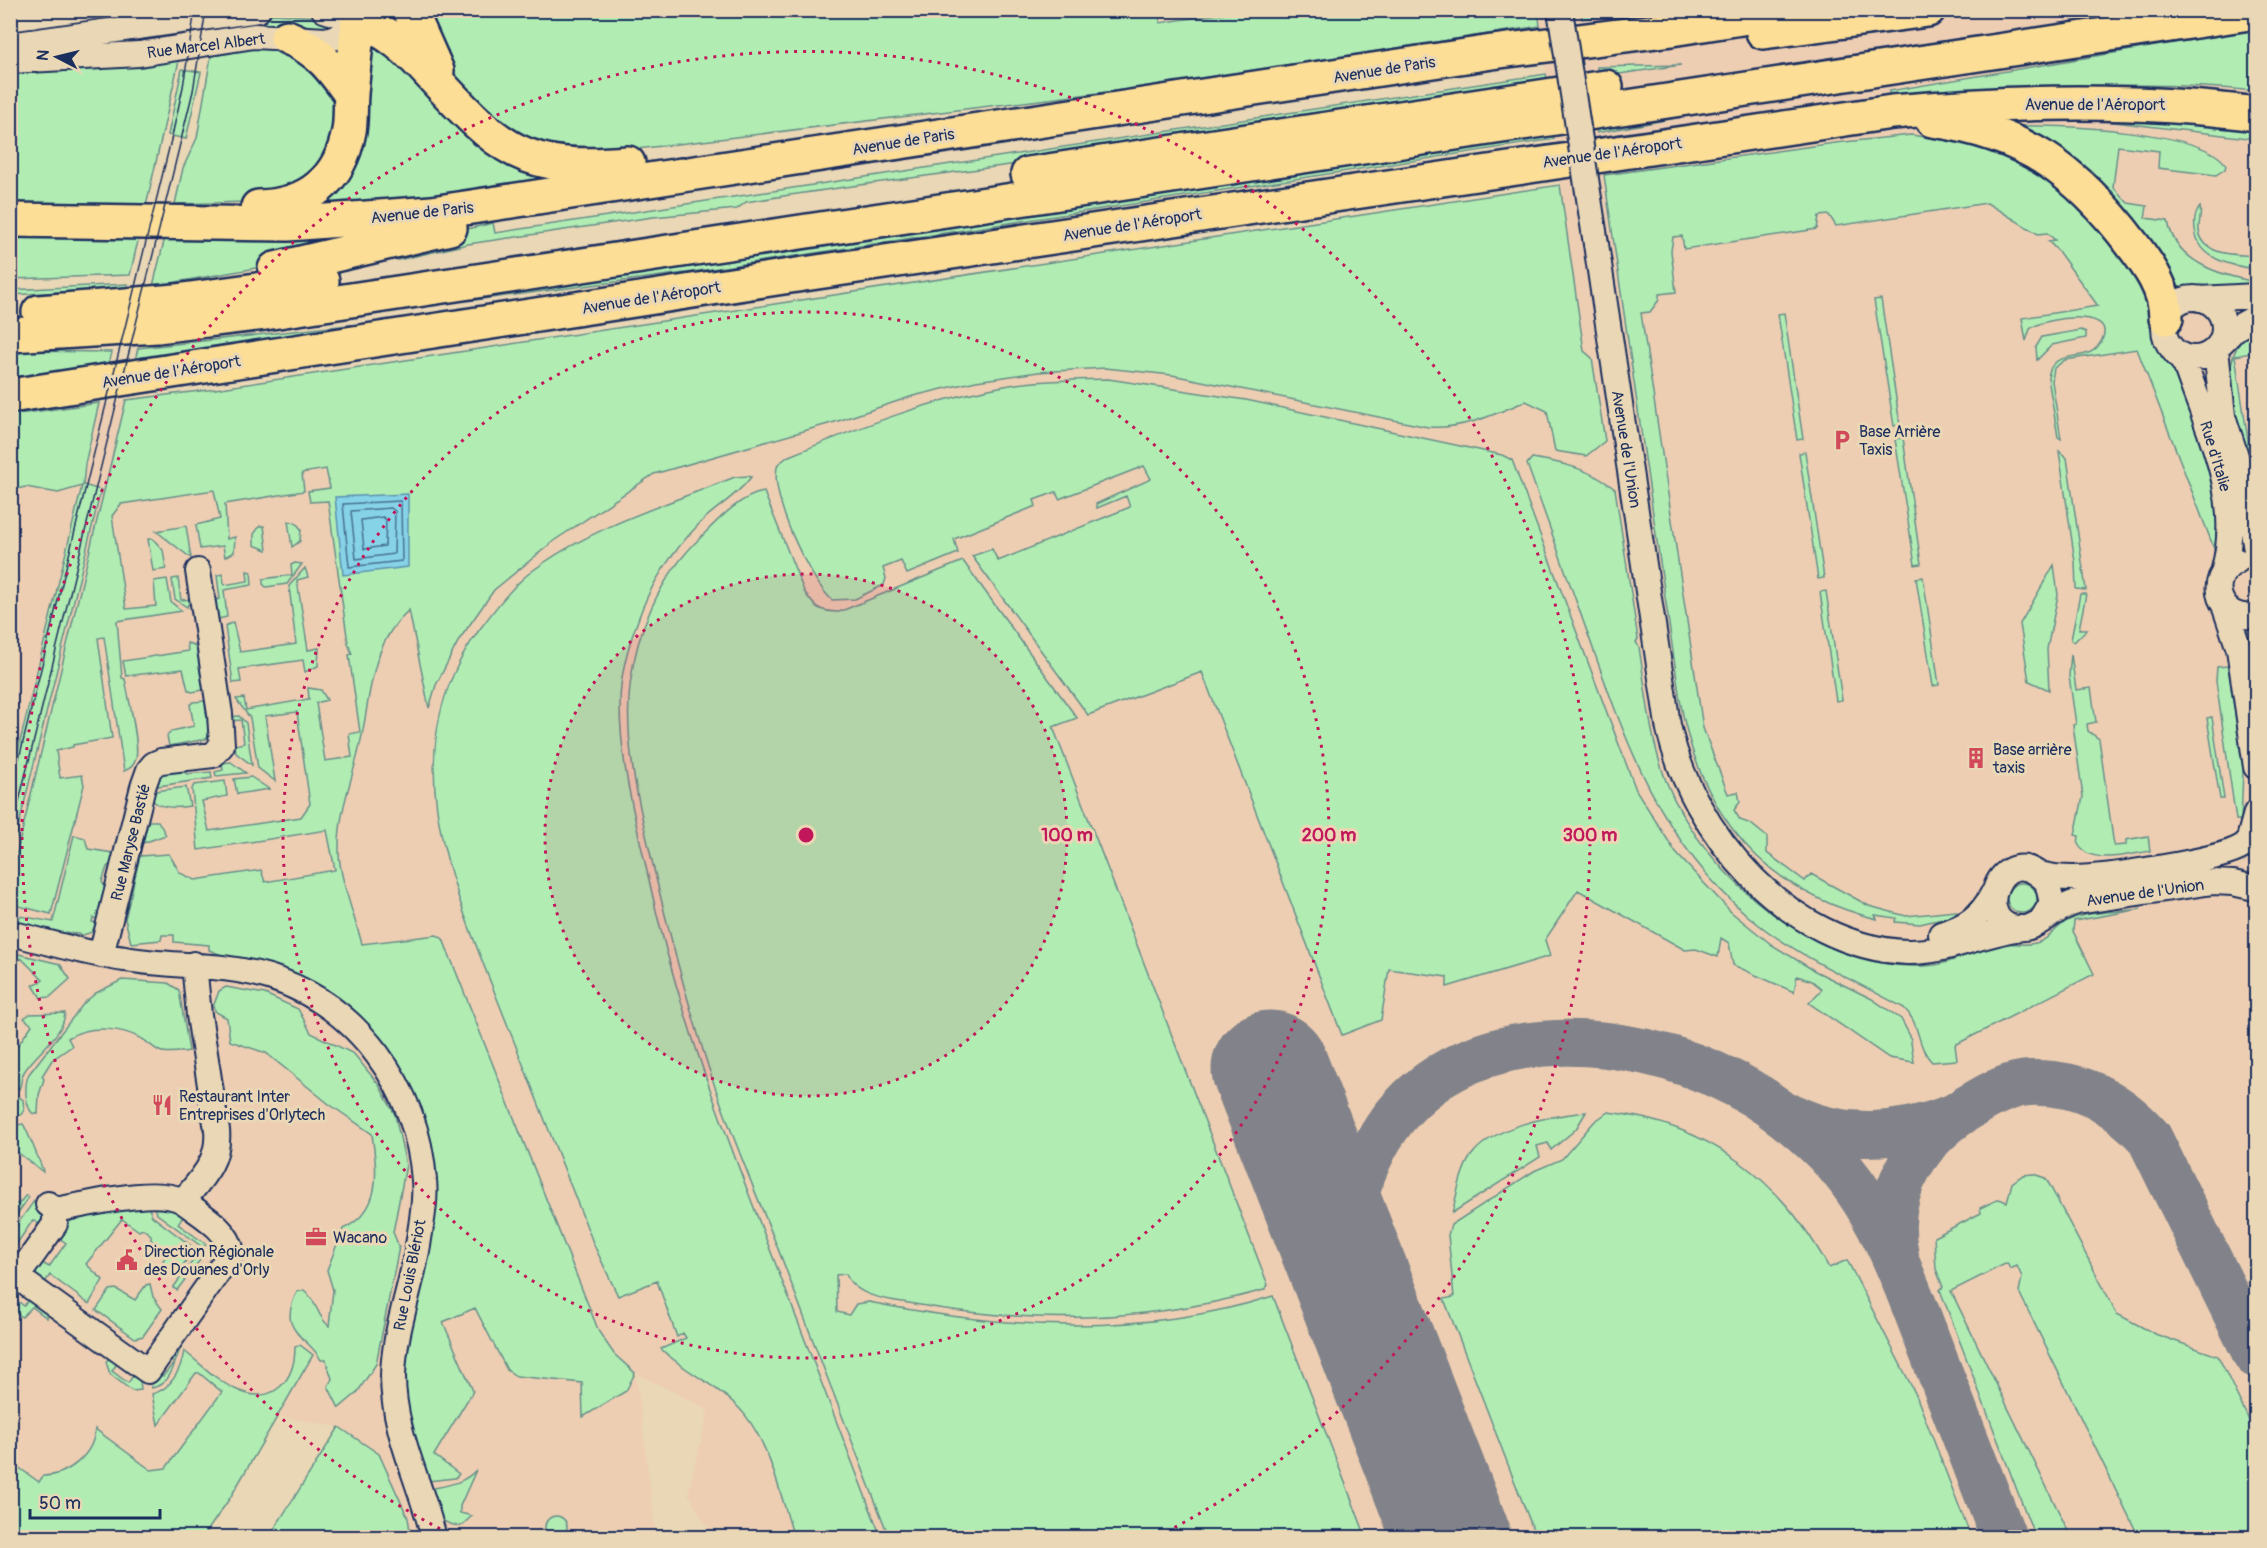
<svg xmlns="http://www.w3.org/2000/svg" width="2267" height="1548" font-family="Pangolin,sans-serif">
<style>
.built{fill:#edceb2;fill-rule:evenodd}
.green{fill:#b1edb3;stroke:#668e88;stroke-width:1.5}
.water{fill:#86d2e6;stroke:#5b91b0;stroke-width:1.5}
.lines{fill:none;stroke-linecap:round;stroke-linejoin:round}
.shore{stroke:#467094;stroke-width:1.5}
.taxiway{stroke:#82838a;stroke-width:46}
.runway{stroke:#82838a;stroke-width:117}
.minor-casing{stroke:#1b2f5e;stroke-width:28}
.highway-casing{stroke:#1b2f5e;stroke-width:38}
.minor{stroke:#ead7b5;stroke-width:24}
.highway{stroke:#fdde96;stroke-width:33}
.tram{stroke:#1b2f5e;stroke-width:1.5}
.minor-bridge-casing{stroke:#1b2f5e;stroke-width:28;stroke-linecap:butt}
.minor-bridge{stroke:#ead7b5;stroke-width:24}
.ring{fill:none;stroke:#c2185b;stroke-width:3;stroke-dasharray:3 6}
.labels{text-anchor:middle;stroke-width:6;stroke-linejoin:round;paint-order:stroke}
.street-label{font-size:16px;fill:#1b2f5e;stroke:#ead7b5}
.poi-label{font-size:16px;fill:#1b2f5e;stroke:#ead7b5;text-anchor:start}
.centre{fill:#c2185b;stroke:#ead7b5;stroke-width:3}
.ring-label{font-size:18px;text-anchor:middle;font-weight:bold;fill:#c2185b;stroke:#ead7b5;stroke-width:6;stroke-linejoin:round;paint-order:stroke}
</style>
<rect width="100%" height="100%" fill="#ead7b5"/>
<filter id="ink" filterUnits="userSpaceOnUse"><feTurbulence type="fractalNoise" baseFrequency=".0167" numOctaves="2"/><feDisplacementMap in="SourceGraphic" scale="12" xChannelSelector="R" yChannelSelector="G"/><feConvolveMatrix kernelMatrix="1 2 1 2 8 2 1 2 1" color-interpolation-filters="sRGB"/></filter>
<g filter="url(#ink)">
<path class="built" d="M1538,11H2256V1537H713L688,1493L708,1414L705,1408L636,1373L656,1537H397L339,1427L278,1416L230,1498L203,1537H116L11,1462V415L208,390L585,333L1561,193ZM437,935L446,944L556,1222L362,945Z"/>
<path class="green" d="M1159,10L1160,23L1245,10H1538L1540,26L1131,89L620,151L536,147L479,108L430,42L418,11Z
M1581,10H1643V11L1582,19Z
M274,14L319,17L345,27L228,35L230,19Z
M2256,29V91C2133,78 2012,89 1890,102L1889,91Z
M366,37L567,183L287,213L314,200Z
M283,42L341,93L323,175L246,202L175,204L183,168L197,138L211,56L231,53V44Z
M180,56L146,206L11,202V68Z
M1681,65L1599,77L1597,67Z
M182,69L201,72L186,139L168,135Z
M1546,74L1547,79C1426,100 1306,123 1185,141C1039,163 892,178 746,202L737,209L653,217L468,244L398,260L395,246L493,223L495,233Z
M1792,96L1597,133L1594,122Z
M2072,117L2256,125V139Z
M2013,126C2054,125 2203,129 2226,165L2225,169L2216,175L2158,168L2159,151L2118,146L2113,187L2128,203L2147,206L2145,218L2168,221C2175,262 2219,275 2256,282V290H2200L2187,287L2176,289Z
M1553,128L1554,139L692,272L475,300L437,303L1449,151L1523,132Z
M1911,135L2010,150L2069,187L2135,275L2153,319L2157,341L2171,363L2219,493L2215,551L2137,349L2065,360L2054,368L2052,381L2061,439L2058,437L2048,378C2051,347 2084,364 2098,346C2127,307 2045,316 2030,329L2026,341L2022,318L2098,306L2058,251L2048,241L2055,240L2047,233L2038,234L1987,203L1836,226L1829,215L1819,216L1817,229L1684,249L1682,236L1673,237L1671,251L1676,292L1659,294V300L1650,312L1641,313L1703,728L1728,794L1738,792L1740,802L1734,810L1740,820L1751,824L1767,837V853L1805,881L1811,874L1869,906L1906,916L1956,911L1959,915L1920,924L1895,922L1896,918L1875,915L1877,919C1762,891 1700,814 1680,700L1604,175L1835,143Z
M1560,185L1584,351L1592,358L1605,441L1586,456L1555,451L1547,411L1526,401C1495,414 1462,430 1428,427L1172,375L1105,368L1038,372L976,381L913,396L835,422L654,474L555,540L494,590L459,640L436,685L429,708L409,610C370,644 371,694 361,740C353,780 338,809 339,852C339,876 355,918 362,944L437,935L443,939L599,1332L614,1354L635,1373L626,1391L583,1417L582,1383L516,1376L507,1370L475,1308L443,1322L473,1391L434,1455L459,1474L455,1478L428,1481L406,1414L403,1351L428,1142L396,1060L339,1002L209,950V945L174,942V935H162L161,940L131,943L125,919L140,856L169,854L180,873L195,880L261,870L265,882L335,870L327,830L198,850L192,789L194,785L225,781L227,796L202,801L209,831L301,817L310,804L297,712L265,716L275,781L258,768L250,718L236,699L244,698L246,710L309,699L308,688L321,690L327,700L316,703L325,761L352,757L349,734L360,732L349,655L352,654L348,643L328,501L310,502L308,491L330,488L326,469L302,473L304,491L225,504L227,539L235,537L234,552L225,557L223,546L200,549L196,525L220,519L214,490L121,504L112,516L126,609L156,606L154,581L167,579L171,602L182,611L117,621L122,678L125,679C128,696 140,745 136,758C134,766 131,768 124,771L104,637L98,638L112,738L73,745V747L56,751L60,778L82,775L84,785L51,914L11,904V877L126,400L208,390Z
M2200,207C2202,215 2198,223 2199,231C2204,257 2236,254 2256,256V269C2232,266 2198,260 2195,229C2194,222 2195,213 2200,207Z
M10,229L140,232L130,275L11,279Z
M353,230L355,242L251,269L153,286L166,233Z
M128,284L127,288L11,295L10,290Z
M1881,299L1900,425L1894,426L1874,300Z
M1784,313L1803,439L1797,440L1778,314Z
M349,325L391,327L134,365L138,348Z
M2081,330L2086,332V338L2052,345L2037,360L2036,347L2042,337Z
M2256,330V352L2235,356L2250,453H2256V489C2245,450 2204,352 2256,330Z
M11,351L112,352L107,370L11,383Z
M1108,379L1246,400L1502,455L1512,460L1636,790L1676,853L1731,912L1772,945L1815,971L1872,999L1901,1019L1910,1036L1914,1062L1889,1058L1809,1003L1822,989L1812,981L1797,976L1794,992L1733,965L1729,943L1721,938L1718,957L1696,949L1685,950L1578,890L1545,940L1550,956L1447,987V977L1389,969L1381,1020L1342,1035L1202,672L1088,715L972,556L992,549L998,561L1130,507L1126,496L1097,508L1096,504L1151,479L1144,466L1059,499L1056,492L1034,500L1036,506L954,539L958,553L907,574L901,561L883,568L886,578L884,585L855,599L832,600C810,581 767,492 778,464L789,456C863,426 936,397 1016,384C1046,380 1077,380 1108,379Z
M99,403L85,464L83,485L101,490L11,857V779L82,486L58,493L26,487L11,490V415Z
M1903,438L1921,564L1915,565L1895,439Z
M2059,451L2067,458L2086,590L2076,589L2075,562Z
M1805,452L1824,578L1818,579L1799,453Z
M1532,458C1564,463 1590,469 1615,489L1638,639L1636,642L1639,647C1646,692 1650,739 1666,781C1705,879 1825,978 1935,965C1955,962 1972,951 1991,945C2005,940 2021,947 2036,943C2050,940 2057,925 2069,920C2090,911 2119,912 2141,909L2074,921L2073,931L2094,974L1955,1045L1957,1060L1932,1062C1916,1046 1921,1024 1904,1008C1852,979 1794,955 1748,916C1660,840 1627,745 1590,640C1569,581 1548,523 1527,464Z
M748,476L751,477C737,496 716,507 700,523C674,550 650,584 638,620C628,646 620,676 620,704C620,764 636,823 649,880C677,1009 724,1130 771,1252C808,1347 845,1442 881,1537H794C780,1495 769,1436 735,1404C712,1383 683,1370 661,1349L686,1338L683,1333L677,1337L657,1281L618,1296L594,1245C564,1169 534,1093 504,1016C456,893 389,757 477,633C492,613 508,591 527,575C587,528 665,505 735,477Z
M764,492L804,591C814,607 819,612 839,612L963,561L1077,718L1053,727L1268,1285L1264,1290C1149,1322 1031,1325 914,1304C892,1300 855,1298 846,1274L836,1275L837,1312L849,1315L856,1304L869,1302C1002,1329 1141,1338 1273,1296L1366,1537H889C853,1445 817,1352 782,1259C757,1195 729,1131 708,1066C688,1004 671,941 656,878C642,817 623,749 630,686C636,631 660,577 700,538C717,521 739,496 764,492Z
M288,521L296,523L301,529L300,541L292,547Z
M186,526L191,558L156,531Z
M260,526H264L267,550L254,545V534Z
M148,539H153L163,550L166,569L153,571Z
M295,563L302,564L287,584L266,587L263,584V579L292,575L291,565Z
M2054,565L2058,595L2047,649L2049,690L2029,681L2020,624Z
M305,568L308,577L297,580L308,650L319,648L318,666L305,672L303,660L239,669L241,682L233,683L225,626L233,622L240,652L296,644L289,586Z
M247,571L251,572L252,585L224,590L227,617L214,620L211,601L220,599L217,575L223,574L224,585L248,581Z
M1923,577L1939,685L1933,686L1916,578Z
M178,578L181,600L193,599L195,608L188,604L187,607L175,599L172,579Z
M1826,591L1842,700L1836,701L1820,592Z
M2080,594H2086L2079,629H2087L2074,642L2071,640Z
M187,643L194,645L197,650L203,690L192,692L188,690L183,669L126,676L123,661L188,651Z
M2071,654L2076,690L2091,688L2096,722L2087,724L2088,731L2099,739L2114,846L2126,845V840L2148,836L2150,851C2131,854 2090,866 2078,844L2079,836L2075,835L2083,797L2073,725L2076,724L2069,676Z
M2228,666L2243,769L2241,823L2240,820H2236L2216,681L2217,667Z
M205,701L209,735L206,739L169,746L167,736L172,731L194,726L190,705L193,702Z
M239,716L246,723L252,765L236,753L235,745L244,743L241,720L229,721L228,717Z
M2212,717L2224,799H2220L2207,718Z
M231,762L246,773L216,776L215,772L223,770L222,763Z
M182,766L183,771L187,774L211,772L212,778L151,787L154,774Z
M251,777L269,789L237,794L234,779Z
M186,787L190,806C178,808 161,809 152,800L155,791Z
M148,821H158L166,835L143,843Z
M74,835L85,838L88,849L113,853L115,860L107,867L102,882L108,892L102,919L93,918L92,922L96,923L92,932L83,935L66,932L64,936L18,924L20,916L53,922Z
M2007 898a15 15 0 1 1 30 0a15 15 0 1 1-30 0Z
M10,952L60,964L70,979L50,997L41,998L33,985L43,980L21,958L15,967L11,968Z
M122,980L168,983L179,990L189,1051C184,1052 166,1053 162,1052C156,1051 148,1042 142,1039C121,1027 89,1025 68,1038L72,1046L52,1060L42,1076L44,1079L39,1095L38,1114L32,1113C25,1104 24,1085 29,1074L84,1003L96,993Z
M226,987L265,994L298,1009L311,1033L354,1054L379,1085L395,1115L406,1165L393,1232L399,1247L376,1364L357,1393L339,1408L328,1386L332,1379L326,1360H321C308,1335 276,1333 297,1292L304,1290C316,1299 317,1317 329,1326L333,1290L327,1270L343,1229C383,1210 377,1171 372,1134L329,1104L266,1053L230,1041L227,1018L216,1012L213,1007L219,991Z
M65,1013C64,1035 35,1054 24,1072C20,1078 22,1084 19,1089L11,1083V1055L32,1025L24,1018L30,1014Z
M11,1090L23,1100L24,1110L21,1115L11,1117Z
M1586,1112L1576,1129L1551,1150L1548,1143L1537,1146L1540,1157L1452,1213C1457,1195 1460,1172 1471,1156C1493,1125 1551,1116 1586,1112Z
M1608,1112C1709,1124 1782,1180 1829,1268L1847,1260L1916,1395L1971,1537H1536L1444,1299L1454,1297L1448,1235L1451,1225L1534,1171L1562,1159L1594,1122Z
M23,1124C25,1126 43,1168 43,1172L11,1147V1126Z
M2033,1174L2045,1178L2049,1184L2117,1314L2155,1334L2218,1356L2256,1435V1537H2139L2019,1292L2022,1277L2017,1266L2010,1269L2007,1263L1951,1291L2071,1537H2035L1940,1290L1943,1287L1936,1269L1934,1237L1981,1213L1980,1208L1999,1199L2007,1202L2012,1183L2023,1175Z
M26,1195L29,1197L11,1223V1200L18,1205Z
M34,1201L45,1210L43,1227L33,1220L11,1252V1233Z
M153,1204H158L185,1214L178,1224L207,1245L201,1246L157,1214Z
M148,1206L152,1216L194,1248L177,1275L169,1274L160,1266L168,1252L151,1240V1235L143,1229L139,1231L122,1219L86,1264L103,1280L89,1304L50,1275L43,1285L37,1279L34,1270L39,1261L49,1267L66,1243L56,1236L74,1218L84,1214Z
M200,1251L206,1252L177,1290L173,1288Z
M150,1284L153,1297L162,1309L143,1336L135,1338L96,1310L110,1290L116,1289L135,1300L146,1285Z
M10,1295L24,1306L31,1296L32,1302L47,1312V1318L32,1307L22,1317L11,1310Z
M180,1340H185C173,1357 176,1382 152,1388L151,1380L156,1372L163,1376L174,1363L164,1356Z
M300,1345L313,1355L230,1498L203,1537H11V1462L39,1482L43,1476C68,1476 94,1454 95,1429L151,1470L166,1468L222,1392L199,1373H196L158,1425L152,1394C172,1389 181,1369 184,1351C200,1363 218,1382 237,1390C273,1406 295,1381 295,1347Z
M107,1353L118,1362L112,1371L128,1383L133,1376L140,1380L141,1390L132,1391L110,1374L106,1362L109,1358Z
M339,1427L379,1454L408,1518L411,1537H269Z
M476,1470L460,1506V1513L472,1516L461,1526C435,1524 437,1510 429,1489C448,1485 463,1484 476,1470Z
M545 1527a11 11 0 1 1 22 0a11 11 0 1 1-22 0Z"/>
<path class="water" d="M408,494V567L343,575L335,497Z"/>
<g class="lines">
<path class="shore" d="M401,501L402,561L349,567L343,504Z
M391,508L395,511L394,554L356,559L351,511Z
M383,517L386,520L385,546L364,549L361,520Z"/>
<path class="taxiway" d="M1792,1117C1843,1142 1902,1137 1953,1117
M1896,1255C1881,1188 1922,1132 1978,1102C1993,1093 2012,1084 2029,1083C2078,1081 2117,1101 2149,1137L2256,1355
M1369,1323C1346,1252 1341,1205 1380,1138C1454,1015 1625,1027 1737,1085C1770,1102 1801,1127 1827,1153C1881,1208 1905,1282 1932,1352C1956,1414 1980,1476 2004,1538"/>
<path class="runway" d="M1270,1069L1452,1538"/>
<defs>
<path id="minor" d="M324,10L358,21
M10,45L258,10
M10,61L139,54L254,36L326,40L349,33L359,15
M1596,244L1668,725C1691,833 1789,947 1907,952C1948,953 1983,932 2023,928
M2164 328a30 30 0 1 1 60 0a30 30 0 1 1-60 0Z
M2199,299L2256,296
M2221,343L2236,328L2256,317
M2216,349L2223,416L2246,487L2256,550
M2173,350L2185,364C2208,432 2243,497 2224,569
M2237,561C2203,578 2220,624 2256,615
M2225,608L2239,649L2256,767
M2249,839L2256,813
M2040,874C2051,877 2062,878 2073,878C2102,878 2222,861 2243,846
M2041,921L2052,903L2047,882C2000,831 1966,931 2024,928C2039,927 2056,907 2077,902L2213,882L2233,883L2255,888
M10,933C48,942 87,954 125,959C173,967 221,963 269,977C358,1005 417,1088 424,1180C426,1198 422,1220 419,1239C413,1285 394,1328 393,1376C393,1433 421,1483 434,1538
M1941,934C1965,927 1981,917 1992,895
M101,955L143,787L149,770L154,764L161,761L213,755L222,745L220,714L198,571
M48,1204L55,1210C87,1205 155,1186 183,1201C202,1178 220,1161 217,1130L199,1015L194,964
M55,1210V1224L17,1277L148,1371L232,1252C228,1229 201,1215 183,1201"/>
<path id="highway" d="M410,10L437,71
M1763,32L1928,10
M287,37C318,49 332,68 351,95
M1932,120C2025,133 2077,171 2132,244C2149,266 2166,290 2166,318
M1028,174L1606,87
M258,207C307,206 340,181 349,131C351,120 350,107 351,94C353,70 356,45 358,21C388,30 410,52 431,75C500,150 523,172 628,163
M10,220L288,224L432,213L1492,52L1665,30L1792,10
M275,269L450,228
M39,312L176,301L322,281
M10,335L157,326L265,313L2256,12
M10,396L777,278L1892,112C2013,101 2136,98 2256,114"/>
</defs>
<use href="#minor" class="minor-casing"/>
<use href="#highway" class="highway-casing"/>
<use href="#minor" class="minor"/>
<use href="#highway" class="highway"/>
<path class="tram" d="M10,795L172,136L183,87L195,10
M10,838L193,91L206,10"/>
<defs>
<path id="minor-bridge" d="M1560,10L1596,244"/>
</defs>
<use href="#minor-bridge" class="minor-bridge-casing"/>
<use href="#minor-bridge" class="minor-bridge"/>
</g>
</g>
<circle cx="806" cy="835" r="261" fill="#c2185b" fill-opacity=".12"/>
<g class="ring">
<circle cx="806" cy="835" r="261"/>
<circle cx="806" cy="835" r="523"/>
<path d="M456 1537A784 784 0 1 1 1156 1537"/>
</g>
<defs>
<symbol id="parking-bare" viewBox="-9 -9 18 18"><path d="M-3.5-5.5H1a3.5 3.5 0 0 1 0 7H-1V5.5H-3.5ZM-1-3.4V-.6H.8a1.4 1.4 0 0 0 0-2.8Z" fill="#d1495b" stroke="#ead7b5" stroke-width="2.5" paint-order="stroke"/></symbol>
<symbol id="building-bare" viewBox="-9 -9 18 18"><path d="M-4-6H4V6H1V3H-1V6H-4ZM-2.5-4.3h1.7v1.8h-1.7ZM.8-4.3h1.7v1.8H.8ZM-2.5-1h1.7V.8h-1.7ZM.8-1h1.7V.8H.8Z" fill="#d1495b" stroke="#ead7b5" stroke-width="2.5" paint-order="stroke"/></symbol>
<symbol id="restaurant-bare" viewBox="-9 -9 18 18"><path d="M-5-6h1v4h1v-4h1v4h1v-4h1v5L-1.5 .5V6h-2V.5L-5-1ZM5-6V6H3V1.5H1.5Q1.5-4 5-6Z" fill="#d1495b" stroke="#ead7b5" stroke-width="2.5" paint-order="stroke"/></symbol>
<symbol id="office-bare" viewBox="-9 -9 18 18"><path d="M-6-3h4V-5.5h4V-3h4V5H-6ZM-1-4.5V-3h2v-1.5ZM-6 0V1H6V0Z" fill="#d1495b" stroke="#ead7b5" stroke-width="2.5" paint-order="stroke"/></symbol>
<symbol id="civic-bare" viewBox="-9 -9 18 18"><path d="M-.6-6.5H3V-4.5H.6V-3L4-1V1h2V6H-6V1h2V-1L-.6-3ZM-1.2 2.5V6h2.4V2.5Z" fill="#d1495b" stroke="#ead7b5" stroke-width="2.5" paint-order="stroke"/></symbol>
</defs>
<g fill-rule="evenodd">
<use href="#parking-bare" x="1827" y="425" width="30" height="30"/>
<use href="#building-bare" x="1961" y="743" width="30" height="30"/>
<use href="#restaurant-bare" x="147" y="1090" width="30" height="30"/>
<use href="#office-bare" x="301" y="1222" width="30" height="30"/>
<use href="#civic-bare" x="112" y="1245" width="30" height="30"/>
</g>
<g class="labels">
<g class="street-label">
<text transform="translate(206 45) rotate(-7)" y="6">Rue Marcel Albert</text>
<text transform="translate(1384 69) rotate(-9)" y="6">Avenue de Paris</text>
<text x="2095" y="110">Avenue de l'Aéroport</text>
<text transform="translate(903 141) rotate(-9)" y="6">Avenue de Paris</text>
<text transform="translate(1612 152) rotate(-8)" y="6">Avenue de l'Aéroport</text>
<text transform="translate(422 212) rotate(-6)" y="6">Avenue de Paris</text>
<text transform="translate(1132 224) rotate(-9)" y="6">Avenue de l'Aéroport</text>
<text transform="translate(651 297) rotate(-9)" y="6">Avenue de l'Aéroport</text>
<text transform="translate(171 371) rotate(-9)" y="6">Avenue de l'Aéroport</text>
<text transform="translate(1627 449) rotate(81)" y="6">Avenue de l'Union</text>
<text transform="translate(2216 456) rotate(73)" y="6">Rue d'Italie</text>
<text transform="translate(130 842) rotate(-76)" y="6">Rue Maryse Bastié</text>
<text transform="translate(2145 892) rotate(-8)" y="6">Avenue de l'Union</text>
<text transform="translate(409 1275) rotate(-79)" y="6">Rue Louis Blériot</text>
</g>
<g class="poi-label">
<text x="1859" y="437">Base Arrière<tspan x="1859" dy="18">Taxis</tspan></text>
<text x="1993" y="755">Base arrière<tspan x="1993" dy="18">taxis</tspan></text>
<text x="179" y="1102">Restaurant Inter<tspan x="179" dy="18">Entreprises d'Orlytech</tspan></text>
<text x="333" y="1243">Wacano</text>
<text x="144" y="1257">Direction Régionale<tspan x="144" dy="18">des Douanes d'Orly</tspan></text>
</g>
</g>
<circle cx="806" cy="835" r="9" class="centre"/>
<g class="ring-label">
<text x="1067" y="841">100 m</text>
<text x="1329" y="841">200 m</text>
<text x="1590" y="841">300 m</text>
</g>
<rect width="2267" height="1548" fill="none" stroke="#ead7b5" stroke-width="36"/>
<rect x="18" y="18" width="2231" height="1512" fill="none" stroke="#1b2f5e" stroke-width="2" filter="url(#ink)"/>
<g transform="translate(57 57) rotate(277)" stroke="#ead7b5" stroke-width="4.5" paint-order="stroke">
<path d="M0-4.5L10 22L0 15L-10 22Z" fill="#1b2f5e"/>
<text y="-9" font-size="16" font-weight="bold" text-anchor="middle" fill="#1b2f5e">N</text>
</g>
<path d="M30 1509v9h130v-9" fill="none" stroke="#1b2f5e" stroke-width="3"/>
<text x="39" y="1509" font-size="18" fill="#1b2f5e" stroke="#ead7b5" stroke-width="4.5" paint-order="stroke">50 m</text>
</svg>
